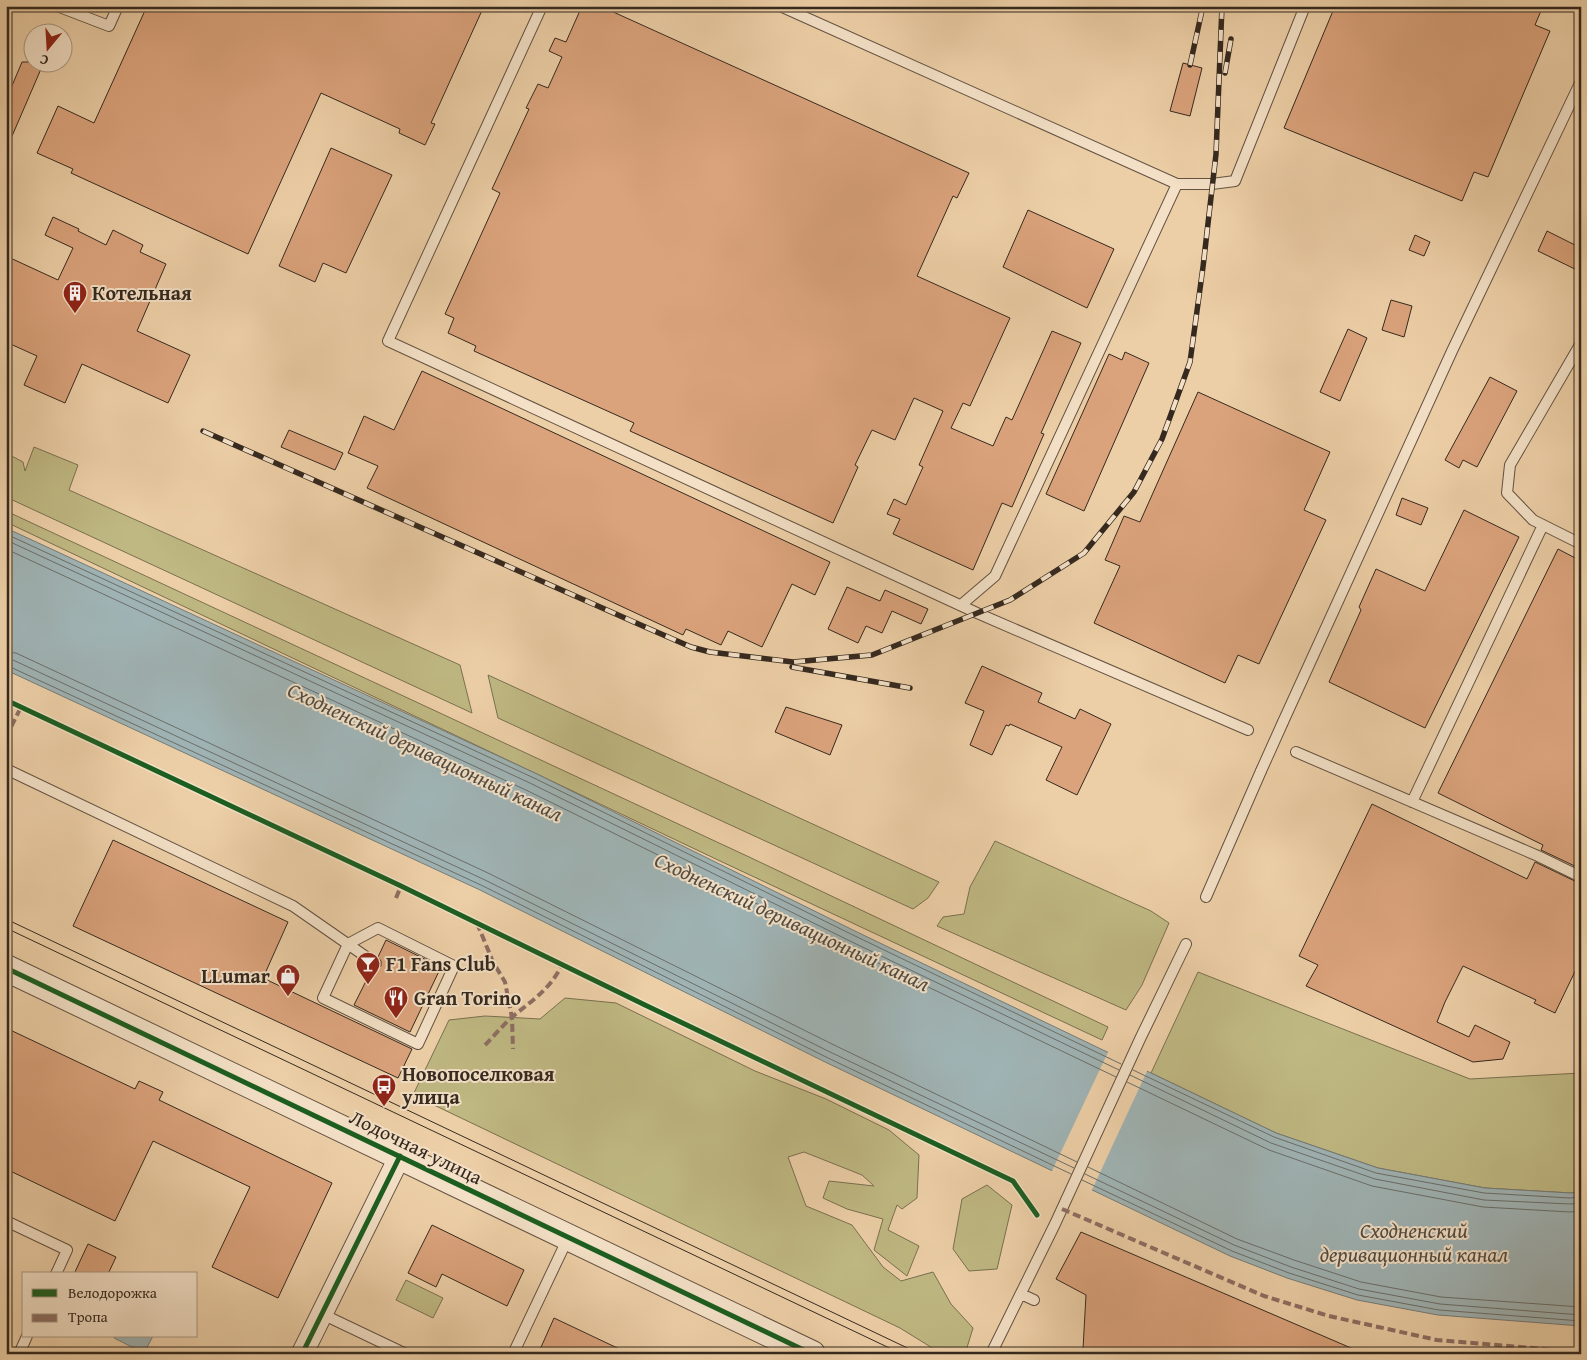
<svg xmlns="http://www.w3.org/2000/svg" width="1587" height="1360" font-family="'Gentium Book Plus',serif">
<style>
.green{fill:#bfb882;stroke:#7a7050}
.water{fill:#9fb3b4;stroke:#757c78}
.pier{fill:#edcfa7}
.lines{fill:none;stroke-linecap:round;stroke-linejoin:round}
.shore{stroke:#6a6e6a;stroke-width:1}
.building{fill:#dba37c;stroke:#35291f}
.service-casing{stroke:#635241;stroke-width:12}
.minor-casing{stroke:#635241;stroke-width:23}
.tertiary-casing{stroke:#635241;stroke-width:28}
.service{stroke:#f3e0c6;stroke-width:10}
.minor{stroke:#f3e0c6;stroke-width:21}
.tertiary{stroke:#f3e0c6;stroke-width:26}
.tram{stroke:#35291f;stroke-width:1}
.rail-casing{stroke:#35291f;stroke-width:5.5}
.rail{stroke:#f3e0c6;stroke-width:4;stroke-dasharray:11;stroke-linecap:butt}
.service-bridge-casing{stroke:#635241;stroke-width:12;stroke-linecap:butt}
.service-bridge{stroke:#f3e0c6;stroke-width:10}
.quiet{stroke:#8d6e63;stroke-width:4;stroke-dasharray:8 4;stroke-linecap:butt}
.cycleway-casing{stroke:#f3e0c6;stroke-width:8}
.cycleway{stroke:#1b5e20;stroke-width:5}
.labels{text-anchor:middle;stroke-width:4;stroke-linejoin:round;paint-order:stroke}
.poi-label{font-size:20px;font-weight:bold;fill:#35291f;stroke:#f3e0c6;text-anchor:start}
.street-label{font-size:20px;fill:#35291f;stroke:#f3e0c6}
.water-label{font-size:21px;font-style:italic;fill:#504c44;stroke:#f3e0c6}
</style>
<rect width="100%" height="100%" fill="#edcfa7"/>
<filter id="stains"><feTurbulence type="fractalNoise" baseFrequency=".004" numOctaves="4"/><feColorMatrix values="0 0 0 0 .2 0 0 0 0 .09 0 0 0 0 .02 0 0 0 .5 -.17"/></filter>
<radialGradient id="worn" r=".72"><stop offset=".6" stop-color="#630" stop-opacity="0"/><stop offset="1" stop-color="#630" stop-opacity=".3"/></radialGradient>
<path class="green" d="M34,447L78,465L69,490L460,665L472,713L6,497V453L23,462L25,471Z
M6,511L747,856L1108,1027L1102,1040L718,860L6,522Z
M488,675L939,882L928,898L913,909L498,718Z
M995,841L1151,911L1169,923L1142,985L1126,1010L937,926L943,917L964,914L970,887Z
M1198,972L1470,1079L1581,1073V1192L1571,1193L1485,1188L1378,1168L1276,1133L1151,1073Z
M565,998L616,1003L755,1071L826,1099L889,1130L919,1155L917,1198L902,1209L897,1205L888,1230L919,1246L907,1276L874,1250L883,1219L847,1209L823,1198L829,1181L874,1186L862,1175L804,1152L788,1157L806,1206L852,1225L883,1267L901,1281L933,1272L951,1304L973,1328L965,1354H942L900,1328L413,1095L449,1020L485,1016L540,1019Z
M987,1185L1012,1205L997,1269L969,1271L953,1249L962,1199Z
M406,1280L443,1298L433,1318L396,1300Z"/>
<path class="water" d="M6,528L537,774L857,932L1276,1133L1378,1168L1485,1188L1571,1193L1581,1192V1326L1438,1315L1357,1300L1287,1278L1230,1256L823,1061L480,890L6,670Z
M115,1336H153L144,1353L114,1338Z"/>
<path class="pier" d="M1109,1050L1148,1069L1091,1192L1051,1173Z"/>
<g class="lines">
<path class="shore" d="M6,534L534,778L855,936L1121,1064
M6,540L532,784L852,942L1119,1070
M6,549L528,791L849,949L1116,1077
M6,652L16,653L488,873L832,1044L1077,1162
M6,659L13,660L485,880L828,1051L1074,1168
M6,665L483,886L826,1057L1071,1174
M1133,1070L1274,1137L1376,1173L1484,1193L1570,1198L1581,1197
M1130,1075L1271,1143L1375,1179L1484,1200L1570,1204L1581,1203
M1127,1082L1269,1150L1372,1186L1483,1207L1570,1212L1581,1211
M1088,1167L1237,1239L1294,1260L1361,1282L1441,1297L1581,1307
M1085,1174L1234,1245L1291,1267L1359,1289L1440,1304L1581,1315
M1082,1180L1232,1251L1289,1273L1358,1295L1439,1310L1581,1321"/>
</g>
<path class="building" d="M147,6H484L431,123L435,124L425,145L399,133L400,129L321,93L248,254L71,173L73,169L37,153L58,106L94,123Z
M582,6H600L969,173L957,198L953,196L917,276L1010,318L970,406L963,403L951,428L993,446L1006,417L1012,420L1052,331L1081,343L1041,433L1044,434L1012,507L1002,503L973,570L893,534L900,519L887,514L894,499L906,505L923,467L919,465L943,411L914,398L895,440L872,430L855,465L858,467L833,523L630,431L634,423L474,351L476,346L448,333L454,318L445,314L500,193L492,189L529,109L526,108L538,84L548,88L562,57L549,51L555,38L566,42Z
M1335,6H1543L1535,25L1550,31L1488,177L1474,172L1462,201L1284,128Z
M22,62H44L6,150V100Z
M1183,63L1202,68L1190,116L1170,111Z
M331,148L392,175L346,273L323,263L315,282L279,266Z
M1028,210L1114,249L1087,308L1003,267Z
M53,217L79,229L78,231L106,245L113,230L143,245L140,252L166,264L137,331L190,355L168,403L82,364L65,403L24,385L37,356L6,342V256L58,280L73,248L45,235Z
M1547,231L1581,248V272L1538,251Z
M1415,235L1430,242L1424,256L1409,250Z
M1391,300L1412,306L1404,337L1382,330Z
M1348,329L1367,338L1340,401L1320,392Z
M1125,352L1149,363L1084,511L1046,494L1109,354L1122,360Z
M422,371L830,562L815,595L792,584L762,647L728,631L721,645L686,629L683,635L367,488L378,466L348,453L364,416L394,430Z
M1490,377L1517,391L1477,467L1463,460L1459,468L1445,460Z
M1198,392L1330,452L1304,510L1326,520L1259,664L1238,655L1225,683L1094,623L1120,566L1105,560L1124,516L1140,522Z
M289,430L343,453L335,470L281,447Z
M1402,498L1428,508L1421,525L1396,515Z
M1464,510L1519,537L1425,728L1329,682L1361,610L1359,607L1376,569L1425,591Z
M1558,549L1581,561V869L1541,850L1543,845L1438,793Z
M847,587L880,601L885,590L928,609L921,624L892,611L882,633L866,626L858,643L828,629Z
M982,666L1042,693L1038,702L1075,719L1080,709L1111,724L1077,795L1046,780L1062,747L1010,724L1009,726L1006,725L992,755L970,745L984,711L965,703Z
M786,707L842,725L830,755L775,732Z
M1372,804L1527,879L1535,862L1581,884V959L1555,1013L1534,1003L1536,1000L1463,966L1445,1002L1437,1022L1469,1037L1475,1025L1510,1042L1503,1059L1473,1062L1306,986L1318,965L1299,956Z
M113,840L288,922L263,978L412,1049L398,1078L73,926Z
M386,940L441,967L410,1032L354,1005L372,969H377L381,966V961L378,957Z
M6,1028L135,1089L139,1081L163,1092L159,1100L332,1183L278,1298L212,1267L250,1187L153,1141L115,1221L6,1169Z
M432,1225L524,1270L507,1306L442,1274L436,1287L408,1273Z
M1081,1232L1365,1354H1094L1083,1349L1086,1295L1056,1279Z
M88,1244L116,1257L108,1274H74Z
M554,1318L630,1354H538Z"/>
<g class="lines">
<defs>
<path id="service" d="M57,6L109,26L118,6
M542,6L388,341L977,613L1248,730
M780,6L1177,184H1212L1235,181L1305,6
M1581,343L1510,465L1507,493L1533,520L1581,544
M961,605L995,576L1177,184
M1283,722L1452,351L1581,81
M1296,752L1538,856L1581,877
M6,769L293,906L375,963
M1412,802L1543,525
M1206,897L1261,771
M378,928L454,966L418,1044L323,998L348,944Z
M6,1221L67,1250L56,1274
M1021,1294L1034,1300
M322,1314L406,1354
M19,1354L27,1336
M513,1354L568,1238
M991,1354L1055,1224L1140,1039L1186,944"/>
<path id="minor" d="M302,1354L400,1156"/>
<path id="tertiary" d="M6,968L812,1354"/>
</defs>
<use href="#service" class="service-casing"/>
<use href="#minor" class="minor-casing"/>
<use href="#tertiary" class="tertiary-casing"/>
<use href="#service" class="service"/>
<use href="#minor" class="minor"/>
<use href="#tertiary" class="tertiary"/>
<path class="tram" d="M6,919L920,1354
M6,928L902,1354"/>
<defs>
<path id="rail" d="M1190,65L1203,6
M1225,73L1231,39
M203,431L652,630L691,647L710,652L793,662L872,655L1010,600L1084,553L1134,492L1162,439L1190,362L1203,267L1216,154L1222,6
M792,667L910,688"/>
</defs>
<use href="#rail" class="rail-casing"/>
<use href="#rail" class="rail"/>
<defs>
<path id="service-bridge" d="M1261,771L1283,722"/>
</defs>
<use href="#service-bridge" class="service-bridge-casing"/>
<use href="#service-bridge" class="service-bridge"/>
<path class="quiet" d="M6,737L21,707
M396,898L401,886
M477,923L493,962L505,982L512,1018L513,1049
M485,1045C494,1036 502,1026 512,1017C533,1000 550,989 562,965
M1062,1209L1264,1296L1329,1316L1437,1340L1581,1352"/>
<defs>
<path id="cycleway" d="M6,700L401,886L645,1005L1013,1181L1037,1215
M6,968L812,1354
M302,1354L400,1156"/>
</defs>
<use href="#cycleway" class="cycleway-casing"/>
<use href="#cycleway" class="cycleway"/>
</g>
<defs>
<symbol id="building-pin" viewBox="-11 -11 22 30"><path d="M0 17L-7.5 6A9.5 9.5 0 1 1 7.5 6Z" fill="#8f2418" stroke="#f3e0c6"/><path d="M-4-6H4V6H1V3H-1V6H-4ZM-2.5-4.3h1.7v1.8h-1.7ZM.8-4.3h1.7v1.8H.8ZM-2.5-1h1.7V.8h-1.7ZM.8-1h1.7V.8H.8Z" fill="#fff"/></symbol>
<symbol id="bar-pin" viewBox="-11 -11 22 30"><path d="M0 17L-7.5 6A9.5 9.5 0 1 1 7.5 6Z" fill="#8f2418" stroke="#f3e0c6"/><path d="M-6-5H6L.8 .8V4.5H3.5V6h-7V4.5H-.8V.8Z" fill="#fff"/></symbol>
<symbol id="shop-pin" viewBox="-11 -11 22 30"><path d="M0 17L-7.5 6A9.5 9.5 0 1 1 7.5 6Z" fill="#8f2418" stroke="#f3e0c6"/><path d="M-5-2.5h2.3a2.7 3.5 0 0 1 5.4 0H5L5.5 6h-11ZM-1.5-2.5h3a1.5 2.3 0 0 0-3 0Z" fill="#fff"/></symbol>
<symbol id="restaurant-pin" viewBox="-11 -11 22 30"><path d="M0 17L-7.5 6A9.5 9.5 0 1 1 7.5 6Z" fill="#8f2418" stroke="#f3e0c6"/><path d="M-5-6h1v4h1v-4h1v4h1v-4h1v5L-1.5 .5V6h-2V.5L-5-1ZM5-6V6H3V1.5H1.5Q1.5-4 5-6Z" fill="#fff"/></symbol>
<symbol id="bus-pin" viewBox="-11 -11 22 30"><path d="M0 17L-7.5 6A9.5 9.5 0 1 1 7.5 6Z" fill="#8f2418" stroke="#f3e0c6"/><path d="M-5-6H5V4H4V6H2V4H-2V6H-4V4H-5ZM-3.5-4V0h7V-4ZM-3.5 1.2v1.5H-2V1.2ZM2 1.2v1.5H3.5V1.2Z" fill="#fff"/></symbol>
</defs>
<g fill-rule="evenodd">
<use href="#building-pin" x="61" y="279" width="28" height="38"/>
<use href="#bar-pin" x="354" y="950" width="28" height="38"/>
<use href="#shop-pin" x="274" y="962" width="28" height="38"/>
<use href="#restaurant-pin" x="382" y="984" width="28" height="38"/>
<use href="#bus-pin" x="370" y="1072" width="28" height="38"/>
</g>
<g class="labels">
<g class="poi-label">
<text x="92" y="300">Котельная</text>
<text x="386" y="971">F1 Fans Club</text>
<text x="270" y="983" text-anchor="end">LLumar</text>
<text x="414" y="1005">Gran Torino</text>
<text x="402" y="1081">Новопоселковая<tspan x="402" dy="23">улица</tspan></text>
</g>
<g class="street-label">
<text transform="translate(416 1147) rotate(26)" y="7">Лодочная улица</text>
</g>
<g class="water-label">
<text transform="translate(425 752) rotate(25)" y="7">Сходненский деривационный канал</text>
<text transform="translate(792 922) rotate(25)" y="7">Сходненский деривационный канал</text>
<text x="1414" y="1238">Сходненский<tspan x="1414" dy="24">деривационный канал</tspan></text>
</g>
</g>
<rect width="1587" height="1360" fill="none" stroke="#edcfa7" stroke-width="25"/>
<rect x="8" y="8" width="1572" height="1345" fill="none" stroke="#35291f" stroke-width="2.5"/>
<rect x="12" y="12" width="1562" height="1335" fill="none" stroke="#35291f"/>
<rect x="22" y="1272" width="175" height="65" fill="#f3e0c6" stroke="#a79783"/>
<rect x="32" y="1289" width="25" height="8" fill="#1b5e20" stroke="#a79783"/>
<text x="68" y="1298" font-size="15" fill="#35291f">Велодорожка</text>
<rect x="32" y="1314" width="25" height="8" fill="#8d6e63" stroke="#a79783"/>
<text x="68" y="1322" font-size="15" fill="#35291f">Тропа</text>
<g transform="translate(48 48) rotate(198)"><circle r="24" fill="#f3e0c6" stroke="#a79783"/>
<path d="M0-4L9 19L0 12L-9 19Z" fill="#8f2418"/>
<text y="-8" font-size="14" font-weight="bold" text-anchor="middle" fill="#35291f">С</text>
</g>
<rect width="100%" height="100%" filter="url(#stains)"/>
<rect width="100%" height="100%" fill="url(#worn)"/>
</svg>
